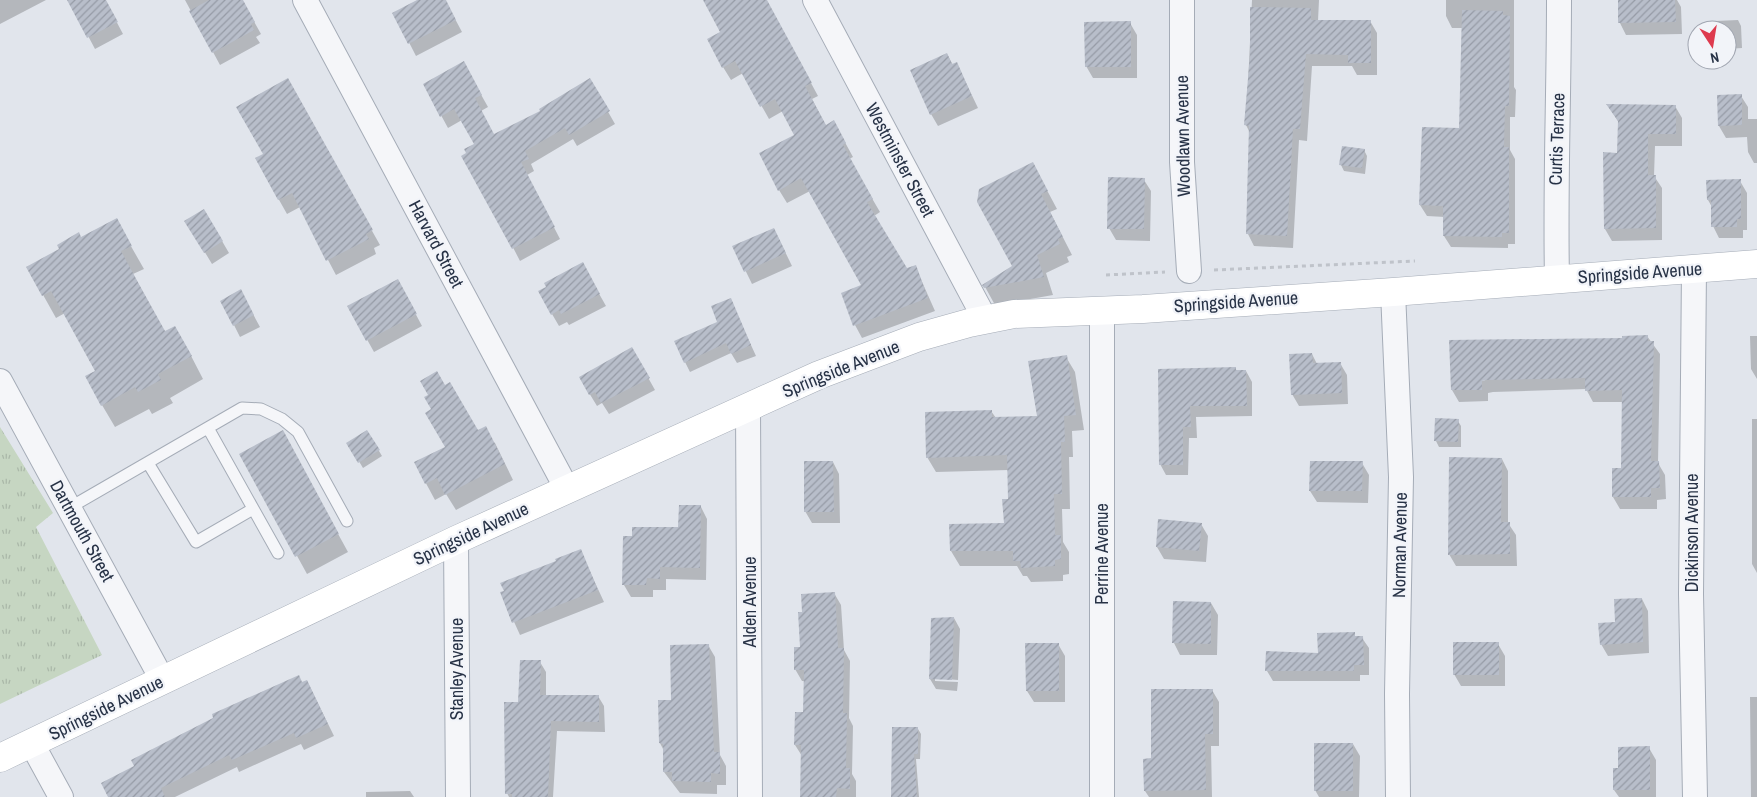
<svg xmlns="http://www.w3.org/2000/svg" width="1757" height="797" font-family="'Archivo Narrow',sans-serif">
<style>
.park{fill:url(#park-tufts)}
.shadow{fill:#0003}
.building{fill:url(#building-hatch)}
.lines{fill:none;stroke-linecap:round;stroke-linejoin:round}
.lane-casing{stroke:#a5acb7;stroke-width:13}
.street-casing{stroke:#a5acb7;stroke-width:26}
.secondary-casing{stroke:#a5acb7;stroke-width:29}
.path{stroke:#bfc3ca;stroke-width:3;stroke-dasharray:4 4;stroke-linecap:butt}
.lane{stroke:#f5f6f9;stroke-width:11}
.street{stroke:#f5f6f9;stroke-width:24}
.secondary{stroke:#fff;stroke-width:28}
.labels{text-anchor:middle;stroke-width:4.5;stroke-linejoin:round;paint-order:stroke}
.street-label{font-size:18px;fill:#273246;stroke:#f2f4f9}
</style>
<defs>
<pattern id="park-tufts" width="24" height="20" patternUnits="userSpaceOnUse" patternTransform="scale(1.25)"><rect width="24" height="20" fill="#c6d6c2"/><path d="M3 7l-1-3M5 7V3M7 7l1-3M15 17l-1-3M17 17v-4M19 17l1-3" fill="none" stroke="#aab8a8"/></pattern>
<pattern id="building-hatch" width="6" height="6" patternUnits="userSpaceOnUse" patternTransform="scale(1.25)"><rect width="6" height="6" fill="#b8beca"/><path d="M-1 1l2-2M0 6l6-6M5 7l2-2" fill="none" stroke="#969ba6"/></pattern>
</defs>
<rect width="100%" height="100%" fill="#e1e5ec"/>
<path class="park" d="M0,427L53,513L36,527L102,655L0,704Z"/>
<path class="shadow" d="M0,0H46L0,24Z
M69,0H105L123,34L95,49Z
M185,0H242L261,34L256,37L260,43L220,65Z
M419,0H445L462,32L416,56L394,13Z
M704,0H761L777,20L818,96L812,99L826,126L841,135L853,157L849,159L880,212L874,216L906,270L915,266L935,311L862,338L855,325L863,286L810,191L787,203L779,190L796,135L783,111L769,119L743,73L731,80L723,67L722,33Z
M1252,0H1319L1318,21H1370L1377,33V75H1357L1352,66H1312L1307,141L1299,140L1293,248L1254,246L1248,234L1250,133L1246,125Z
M1446,0H1514V87L1516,90L1515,117H1510V150L1515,159V244H1508V248L1451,247L1444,236L1445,217L1427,216L1420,205L1461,129L1462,28H1452L1446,16Z
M1619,0H1677L1681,7L1682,34L1626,35L1620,23Z
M1738,20L1741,26L1742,48L1727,49V30H1715V21Z
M1130,23L1137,35V78H1093L1086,66Z
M947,54L953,65L957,64L978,108L938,126L931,114Z
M470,75L488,107L481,111L494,136L542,111L590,80L615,124L577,146L573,139L531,164L534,171L527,175L560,239L520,261L486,195L475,145L462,120L448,128L424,84Z
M287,80L380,245L374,248L376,254L336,275L300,207L287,214L256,159L264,154Z
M1741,96L1748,107V119H1757V163H1754L1748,152L1747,137L1726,138L1719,126Z
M1608,105L1675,106L1682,118V146H1655L1654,176L1662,188V240L1612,241L1605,229L1619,154V123Z
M1364,150L1367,156L1365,174L1344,171L1341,165Z
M1033,164L1057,209L1050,212L1072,255L1067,257L1069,262L1046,273L1053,295L995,305L984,285L1014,266Z
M1144,180L1151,191L1150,241L1116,240L1109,228Z
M1740,181L1747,193V230H1743V238H1719L1713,226L1712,207L1708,200Z
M116,220L144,269L133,274L165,333L188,350L203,379L170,398L173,403L152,414L149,409L115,427L102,405L97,371L65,313L56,318L28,268Z
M186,221L222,241L229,253L212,264Z
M774,229L792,266L752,284L734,247Z
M589,276L606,306L569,325L567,322L559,326L552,314Z
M404,292L422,326L374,352L349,307Z
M730,299L756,356L737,363L731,353L690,372L685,362L719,322Z
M247,303L260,327L240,337L234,325Z
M1647,336L1660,354L1658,463L1665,475L1666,499L1657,500V509H1620L1613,497V470H1622L1623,402H1593L1586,389L1493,392L1488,393V401L1459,402L1452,390L1624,339Z
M1750,336H1757V379L1751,369Z
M632,349L655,390L609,414L602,403L597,406L580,378Z
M1312,354L1317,364L1340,363L1347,375L1348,404L1299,406L1292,394Z
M1066,357L1075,372L1084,430L1072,431L1073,457H1069L1070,509H1062L1063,542L1069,552V574L1063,575V581L1031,582L1027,576H1023L1017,566H960L951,551V525L1005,524L1009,500V470L936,472L927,457L991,411L996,418L1038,417Z
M1235,368L1237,371H1246L1252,382V416L1196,417L1197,438H1189L1188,475H1166L1160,464L1159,370Z
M445,387L477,432L495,443L513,480L456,510L446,494L435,500L415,463L446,447L432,410Z
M1752,419H1757V573L1752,564Z
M1458,421L1461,426V447H1439L1436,441Z
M367,431L382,456L363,468L348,443Z
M292,450L348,552L307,574L241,454Z
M1502,459L1508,471V523L1516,535L1517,566H1456L1449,554Z
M833,462L839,474L840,523H812L805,511Z
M1362,463L1369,475L1368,503L1317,502L1310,491Z
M701,507L707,519L706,580L666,579V590H653V597H631L624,585L633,537L680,529Z
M1201,524L1208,536L1206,562L1164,559L1157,547Z
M580,550L604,602L520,635L501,593Z
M834,593L841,605L844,650L850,661L849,718L853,726L852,774L856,781V797H801L802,756L795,745L805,713V681H802L795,669L801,648L803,613Z
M1642,599L1648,611L1649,653L1608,656L1601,644L1617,623Z
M1211,603L1218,615L1217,655H1180L1174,643Z
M954,618L960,629L958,680L935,678V681L958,682L957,691L936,689L930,679Z
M1354,634L1356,638H1362L1369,648V675H1360V681H1273L1267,671L1319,655Z
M1058,644L1065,656V702H1034L1027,691Z
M1498,644L1505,656V686H1461L1454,674Z
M708,645L715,657L720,755L726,766V785H717V794L680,793L664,772V751L660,743Z
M540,662L546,672V696H598L604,706L605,732L557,731L553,797H509L507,793Z
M307,681L334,736L304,750L301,744L239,772L237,767L175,797H119L135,767Z
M1212,690L1219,702V746H1211L1212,797H1149L1145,791L1152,760Z
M1750,697H1757V797H1751Z
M918,729L921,734L920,759H916L919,797H893Z
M1353,744L1360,756L1359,797H1319L1315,790Z
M1649,748L1656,760V797H1619L1614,790L1620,769Z
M410,791L414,797H366V792Z"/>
<path class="building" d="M67,0H106L118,22L87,38Z
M209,0H243L255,22L251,24L254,30L212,53L189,11Z
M417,0H446L456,20L408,44L392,13Z
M703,0H767L812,83L805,86L826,125L834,120L846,143L843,145L873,199L867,202L907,268L916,265L928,298L853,326L841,293L861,285L801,178L778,191L759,153L794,135L775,99L760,107L735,61L722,68L707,39L720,32Z
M1618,0H1675L1676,22L1618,23Z
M1250,7L1311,8V20H1371V63H1348V55L1306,54L1300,129H1293L1287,236L1246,234L1249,126L1244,125L1250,55Z
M1462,10L1503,11V15L1510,16L1509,106H1505L1504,147H1509V233H1502V237L1443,236V206L1419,205L1422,127L1459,128Z
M1131,21V67H1085L1084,22Z
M947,53L952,64L957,62L972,96L930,115L910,70Z
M464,61L482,95L475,98L494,134L540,111L539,109L590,78L610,111L569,135L565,128L525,151L529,159L521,162L555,227L512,249L461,156L466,153L464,149L474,144L454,109L440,117L423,84Z
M288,78L373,230L366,234L369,239L326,261L292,193L278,200L255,158L263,154L236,107Z
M1742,94V125L1718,126L1717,95Z
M1606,104L1676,105V134H1648V175H1656V228L1604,229L1603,152L1617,153L1618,121Z
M1342,146L1365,149L1362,168L1339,165Z
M1033,162L1048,191L1041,194L1063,237L1058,239L1060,244L1037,255L1044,277L984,288L982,285L1012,266L977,202L979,189Z
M1108,177L1145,178L1144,229H1107Z
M1741,179V219H1737V227H1711V200H1707L1706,180Z
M204,209L223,241L204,253L184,221Z
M117,218L132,246L121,251L140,286L165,331L175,326L192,356L158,374L161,380L138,392L135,387L101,406L85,376L95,371L51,291L42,296L26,267L59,249L57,245L79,232L81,237Z
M774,228L786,253L744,272L732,246Z
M583,262L600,294L561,314L559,310L551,315L538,291L546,287L544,283Z
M398,279L417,314L366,341L347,306Z
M241,289L254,315L233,326L220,301Z
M731,298L751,345L731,354L726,343L684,363L674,341L717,322L711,306Z
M1648,335V341H1654L1651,461H1659L1660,488H1651V497H1612V468H1621L1622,390L1585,391V378L1486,380L1482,381V390H1451L1449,340L1622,338V336Z
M632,347L650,378L601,403L595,392L589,395L579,377Z
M1312,353L1313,363L1341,362L1342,393L1291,395L1289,354Z
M1067,355L1076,415L1064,416L1065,442H1061L1062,494H1054L1055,535H1061V559L1055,560V566L1021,568L1020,561H1013V551H950L949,524L1004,523L1002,499H1008L1007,455L926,458L925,412L992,410V417L1037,416L1028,361Z
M1236,367V370H1246L1247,406H1190L1191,427H1183V465H1159L1158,369Z
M437,371L445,385L450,382L478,430L486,426L505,464L445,495L437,478L425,484L414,462L445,447L425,413L431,409L424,397L428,395L420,381Z
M1435,418L1459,419L1458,442L1434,441Z
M283,430L339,534L295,557L239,454Z
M367,430L380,450L358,463L346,443Z
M1449,457L1502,458L1501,522H1510V554L1448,555Z
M804,461H833L834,512H804Z
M1310,461H1363L1362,491H1309Z
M679,505H701L700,568L660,567V579L647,578L646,585H622L623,536H632V527H678Z
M1158,519L1202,523L1199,551L1156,547Z
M581,549L598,590L512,623L500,592L504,591L500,583L556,561L555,559Z
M835,592L838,648H844L843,713H847L846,768H850V789L837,788L836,797H800L801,745H794L795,712H803L804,670H794V647H800L798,612H802L801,594Z
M1642,598L1643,642L1600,645L1598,623L1615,622L1614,599Z
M1173,601L1211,602V644L1172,643Z
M954,617L952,680L929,679L931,618Z
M1355,632V636H1363L1364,665H1354V671H1265L1266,651L1318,653L1317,633Z
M1453,642H1499V675H1453Z
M1025,643H1059V691H1026Z
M709,644L714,752H720V774L711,773V782L672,781V772H663V744L659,743L658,700H671L670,645Z
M520,660H541L540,695H599V722L551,721L548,797H512V794H505L504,702H518Z
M299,675L302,682L307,680L328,724L296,738L294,733L232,760L229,755L161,788L165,797H108L101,783L134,766L131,760L213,718L212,714Z
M1151,689H1213V734H1205L1206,790L1144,791L1143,759L1151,758Z
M892,727H918V754H914L917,797H891Z
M1314,743H1353V791H1314Z
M1650,746V790H1613V768H1618V747Z"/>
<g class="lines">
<defs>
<path id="lane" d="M208,428L278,553
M148,463L196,542L253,509
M69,508L242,408L261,409L282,419L298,432L347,521"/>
<path id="street" d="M305,0L567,489
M815,0L985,319
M1182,0V162L1189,271
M1694,269L1691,594L1695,797
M1557,279C1555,186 1559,93 1559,0
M1393,292L1401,477L1397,694L1398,797
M1102,310V797
M0,381L163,681
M748,408L750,797
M456,540L458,797
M32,744L61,797"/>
<path id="secondary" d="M0,758L456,540L819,375L919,337L969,323L1014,314L1143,309L1393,292L1757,264"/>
</defs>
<use href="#lane" class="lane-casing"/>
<use href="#street" class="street-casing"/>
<use href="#secondary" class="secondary-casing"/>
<path class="path" d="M1214,270L1415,261
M1106,275L1165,272"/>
<use href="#lane" class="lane"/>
<use href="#street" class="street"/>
<use href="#secondary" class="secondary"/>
</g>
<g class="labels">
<g class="street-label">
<text transform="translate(1183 136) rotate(-91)" y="6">Woodlawn Avenue</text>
<text transform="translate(1557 139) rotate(-88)" y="6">Curtis Terrace</text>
<text transform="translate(900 160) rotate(62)" y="6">Westminster Street</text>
<text transform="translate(436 244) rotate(62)" y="6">Harvard Street</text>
<text transform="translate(1640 273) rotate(-4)" y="6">Springside Avenue</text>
<text transform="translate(1236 302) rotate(-4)" y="6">Springside Avenue</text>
<text transform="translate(841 369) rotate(-22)" y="6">Springside Avenue</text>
<text transform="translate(82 531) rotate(61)" y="6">Dartmouth Street</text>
<text transform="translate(1692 533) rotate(-90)" y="6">Dickinson Avenue</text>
<text transform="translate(471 534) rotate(-25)" y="6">Springside Avenue</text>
<text transform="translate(1400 545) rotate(-89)" y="6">Norman Avenue</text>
<text transform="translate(1102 554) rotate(-90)" y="6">Perrine Avenue</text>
<text transform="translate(750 602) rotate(-90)" y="6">Alden Avenue</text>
<text transform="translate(457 669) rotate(-90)" y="6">Stanley Avenue</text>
<text transform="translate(106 708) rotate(-26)" y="6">Springside Avenue</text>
</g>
</g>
<g transform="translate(1712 45) rotate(168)"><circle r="24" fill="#f2f4f9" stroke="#a1a6b1"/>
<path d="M0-4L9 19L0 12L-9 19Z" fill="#de3a4e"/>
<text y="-8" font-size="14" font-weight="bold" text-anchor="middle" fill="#273246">N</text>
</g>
</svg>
